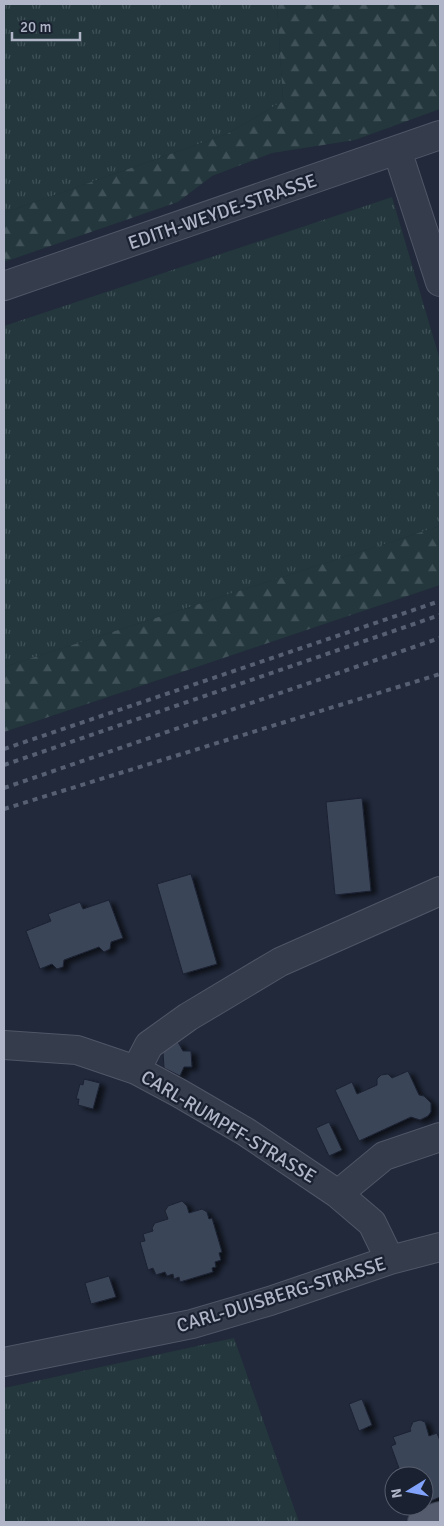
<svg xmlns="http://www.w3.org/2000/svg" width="444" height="1526" font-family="Signika,sans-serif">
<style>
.grass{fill:url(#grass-tufts)}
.forest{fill:url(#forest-firs)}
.building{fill:#3a4459;stroke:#1c2332;filter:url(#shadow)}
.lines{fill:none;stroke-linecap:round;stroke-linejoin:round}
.minor-casing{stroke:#505666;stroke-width:30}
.major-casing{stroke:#3e4554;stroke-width:30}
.minor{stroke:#353c4b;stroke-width:28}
.major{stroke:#535b6c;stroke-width:28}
.rail{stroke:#575f73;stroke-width:4;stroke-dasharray:5 5;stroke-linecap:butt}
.labels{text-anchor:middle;stroke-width:4.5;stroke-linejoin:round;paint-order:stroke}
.street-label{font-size:19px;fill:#b0b6c7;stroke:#1a2130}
</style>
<defs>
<pattern id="grass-tufts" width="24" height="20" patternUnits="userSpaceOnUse" patternTransform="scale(1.25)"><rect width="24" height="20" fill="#23373c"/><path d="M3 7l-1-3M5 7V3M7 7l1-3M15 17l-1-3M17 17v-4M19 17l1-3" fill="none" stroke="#405257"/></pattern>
<pattern id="forest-firs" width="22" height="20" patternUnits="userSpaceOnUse" patternTransform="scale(1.25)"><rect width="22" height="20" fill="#23373c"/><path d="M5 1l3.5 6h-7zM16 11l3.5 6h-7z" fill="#405257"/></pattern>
<filter id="shadow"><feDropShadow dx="5.5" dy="3" stdDeviation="2.5" flood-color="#0009"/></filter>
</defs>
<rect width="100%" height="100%" fill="#21293b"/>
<path class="grass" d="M4,4H277L283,101L227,134L4,213Z
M392,197L440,360V526L4,667V326Z
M234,1338L299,1522H4V1388Z"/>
<path class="forest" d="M277,4H440V109L355,140L272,153L212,176L178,202L4,262V213L227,134L283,101Z
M440,526V585L4,732V667Z"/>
<path class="building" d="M362,798L371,891L335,895L326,802Z
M191,874L217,964L183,974L157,884Z
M109,900L123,938L111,942L110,949L104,952L99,947L64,960L63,967L57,969L52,964L40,969L26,931L51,921L48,914L80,902L83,909Z
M178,1042L183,1051H191L192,1067H184L180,1076L164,1068L163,1052Z
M408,1071L419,1095L424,1096L431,1103V1112L428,1116L420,1120L411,1117L359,1141L335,1090L352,1082L357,1094L377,1085V1079L381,1075L388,1074L392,1078Z
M84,1079L100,1083L93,1109L78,1105L79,1099H76L80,1084L83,1085Z
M329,1122L342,1150L329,1156L316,1128Z
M182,1201L187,1206L189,1213L202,1209L207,1212L209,1219L212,1218L222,1252L219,1253L221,1260L215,1262L216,1267L212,1268L213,1272L180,1282L179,1277L174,1279L173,1274L167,1276L165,1272L156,1275L153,1268L148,1270L140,1242L145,1241L143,1234L153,1231L152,1228L155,1223L168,1219L165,1211L168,1206Z
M109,1276L116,1297L91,1304L85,1283Z
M362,1399L372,1425L359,1431L349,1404Z
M420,1420L425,1422L429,1436L437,1433L440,1441V1497L431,1501L426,1498L424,1499V1476H396L394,1470L399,1468L391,1446L396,1444L393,1437L411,1431L410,1429L413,1422Z"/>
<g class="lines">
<defs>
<path id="minor" d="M397,150L440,282
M4,286L440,135
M4,1045L77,1050L136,1070L179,1093L246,1132L338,1194L372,1223L390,1260
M136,1070L149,1045L188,1017L280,962L440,891
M338,1194L384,1156L440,1137
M4,1362L192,1324L270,1301L390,1260L440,1247"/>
<path id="major" d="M422,1522L440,1516"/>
</defs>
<use href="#minor" class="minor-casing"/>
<use href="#major" class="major-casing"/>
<use href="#minor" class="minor"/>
<use href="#major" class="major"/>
<path class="rail" d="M4,749L440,601
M4,765L440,615
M4,788L440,638
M4,809L440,674"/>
</g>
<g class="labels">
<g class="street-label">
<text transform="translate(222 211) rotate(-19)" y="7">EDITH-WEYDE-STRASSE</text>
<text transform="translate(229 1126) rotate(31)" y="7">CARL-RUMPFF-STRASSE</text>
<text transform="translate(281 1294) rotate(-17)" y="7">CARL-DUISBERG-STRASSE</text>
</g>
</g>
<rect width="444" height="1526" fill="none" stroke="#b0b6c7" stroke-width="10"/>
<g transform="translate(409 1491) rotate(260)"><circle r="24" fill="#1a2130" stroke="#565d6c"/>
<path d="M0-4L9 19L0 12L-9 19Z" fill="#81a3fb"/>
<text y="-8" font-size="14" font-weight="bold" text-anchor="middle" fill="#b0b6c7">N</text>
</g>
<path d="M12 32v8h68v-8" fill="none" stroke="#b0b6c7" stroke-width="2.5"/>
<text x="20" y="32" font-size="15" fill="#b0b6c7" stroke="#1a2130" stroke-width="4" paint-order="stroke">20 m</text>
</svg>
